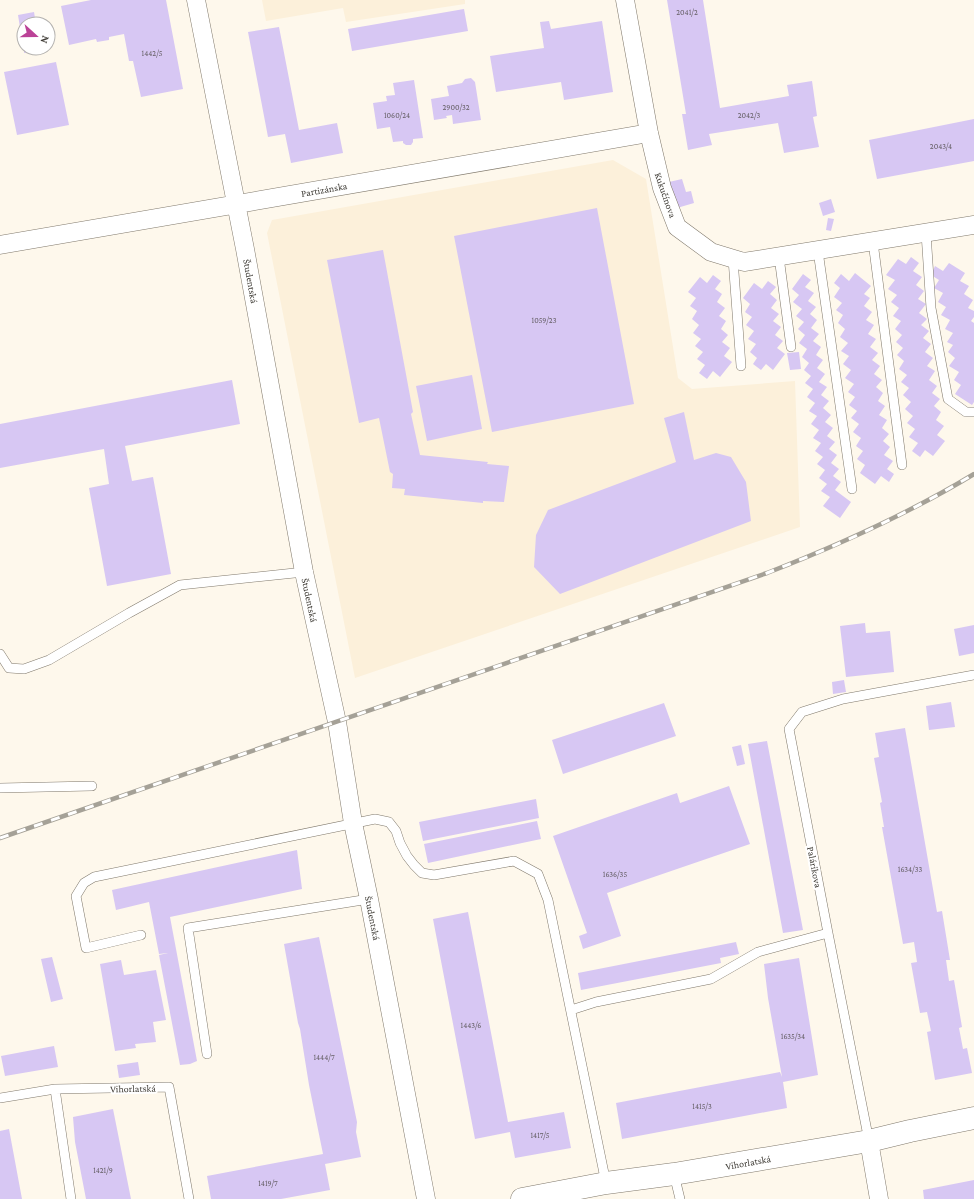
<svg xmlns="http://www.w3.org/2000/svg" width="974" height="1199" font-family="'Crimson Pro',serif">
<style>
.built{fill:#fcf0da}
.building{fill:#d7c7f3}
.lines{fill:none;stroke-linecap:round;stroke-linejoin:round}
.lane-casing{stroke:#80796c;stroke-width:10}
.street-casing{stroke:#80796c;stroke-width:19}
.secondary-casing{stroke:#80796c;stroke-width:23}
.lane{stroke:#fff;stroke-width:9}
.street{stroke:#fff;stroke-width:18}
.secondary{stroke:#fff;stroke-width:22}
.rail-casing{stroke:#a5a197;stroke-width:4.5}
.rail{stroke:#fff;stroke-width:3;stroke-dasharray:9;stroke-linecap:butt}
.labels{text-anchor:middle;stroke-width:4;stroke-linejoin:round;paint-order:stroke}
.number-label{font-size:8px;fill:#666066}
.street-label{font-size:10px;fill:#403d37;stroke:#fff}
</style>
<rect width="100%" height="100%" fill="#fef8ec"/>
<path class="built" d="M262,0H465V4L346,22L343,8L266,21Z
M613,160L646,179L678,378L692,389L795,381L800,527L355,678L267,233L272,220Z"/>
<path class="building" d="M91,0H166L183,89L141,97L133,61H129L124,34L109,37V40L97,42L96,39L69,45L61,6Z
M667,0H703L720,108L789,96L787,85L812,81L817,116L813,117L819,147L784,153L778,123L709,134L712,145L688,150L682,114H686Z
M464,9L468,31L352,51L348,29Z
M34,12L36,24H24L23,46L18,15Z
M549,21L551,29L602,21L613,92L564,100L561,82L496,92L490,56L544,48L540,22Z
M279,27L299,130L337,123L343,153L291,163L285,134L268,137L248,32Z
M24,48H40V49L24,53Z
M56,62L69,125L17,135L4,72Z
M471,78L475,82L481,120L453,124L452,115L446,116L447,118L434,120L431,99L449,96L447,86L462,83L465,79Z
M414,80L423,138L413,139V142L411,145H406L403,143V141L393,142L390,127L377,129L373,103L387,101L386,96L395,95L393,83Z
M974,119V161L877,179L869,140Z
M682,179L686,192L691,191L694,203L677,208L669,182Z
M831,199L835,212L823,216L819,203Z
M597,208L634,404L492,432L454,236Z
M828,218L834,219L831,231L826,230Z
M383,250L413,412L411,414L420,455L488,462L487,464L509,466L504,502L483,501V503L404,495L405,489L392,488L393,474L390,472L379,418L359,423L327,260Z
M911,257L919,263L913,271L922,277L916,285L924,291L918,299L926,304L919,313L927,319L921,325L929,331L923,338L931,344L925,352L933,358L927,366L935,371L929,380L937,386L932,393L940,399L934,406L941,412L936,420L944,426L937,435L945,441L933,456L925,450L920,457L912,451L918,443L909,437L915,429L907,423L913,416L905,409L911,402L903,395L909,388L901,382L907,375L899,369L904,361L897,355L903,348L896,342L902,335L895,329L901,321L893,316L899,308L891,302L897,295L888,289L895,280L886,275L898,259L906,264Z
M949,263L965,273L960,281L969,286L964,294L973,300L968,308L974,311V317L971,321L974,323V402L972,405L955,394L961,385L954,380L959,372L949,366L955,358L948,352L953,345L947,342L953,333L945,329L950,320L941,315L946,307L938,302L943,293L934,288L939,280L931,275L935,266L943,271Z
M855,273L871,286L864,294L870,298L864,306L872,312L866,320L874,325L868,334L876,339L870,347L878,353L872,360L880,366L874,374L882,380L876,387L883,393L878,401L885,406L879,415L887,420L882,428L889,434L883,441L890,447L884,455L893,461L887,469L894,474L889,482L881,476L875,484L860,473L865,465L857,459L863,451L856,446L861,438L853,432L859,424L851,418L857,411L849,405L855,397L848,392L854,384L845,378L851,370L843,364L849,356L841,351L848,343L840,337L845,329L838,323L843,315L836,310L842,303L834,297L840,288L834,283L841,274L849,281Z
M803,274L811,280L805,287L814,293L808,301L816,307L810,314L817,320L811,328L819,334L813,341L821,347L816,355L823,360L817,368L825,374L819,382L827,387L821,395L829,401L823,408L831,415L825,422L833,428L827,436L835,442L829,449L837,455L831,463L839,469L833,476L841,482L835,490L851,502L840,518L823,506L830,497L821,491L827,484L819,478L825,470L817,464L823,457L815,451L821,443L813,438L819,430L811,424L817,416L809,411L815,403L807,397L813,389L805,383L811,376L804,370L809,363L802,357L807,349L799,343L805,335L798,329L804,322L796,316L802,309L793,302L799,295L792,289Z
M713,275L721,281L715,289L722,294L717,302L725,308L719,316L726,321L721,329L728,335L722,342L730,348L724,356L732,362L720,377L713,371L707,379L699,373L705,365L697,359L703,352L695,346L701,339L693,333L699,325L692,319L697,311L690,306L696,298L688,292L700,277L707,283Z
M768,281L776,287L770,294L777,300L771,308L779,314L773,321L781,327L775,335L783,341L777,348L785,354L773,370L766,364L761,370L753,364L757,358L750,352L756,344L748,339L754,331L746,325L752,317L745,312L750,304L743,298L754,283L762,289Z
M799,352L801,369L790,370L787,353Z
M472,375L482,429L427,441L416,386Z
M232,380L240,424L125,446L132,481L153,477L171,574L107,586L89,488L109,484L104,449L0,468V424Z
M684,412L694,460L716,453L731,457L746,482L751,521L560,594L534,567L536,535L548,510L676,462L664,418Z
M865,623L866,633L890,631L894,672L846,677L840,626Z
M974,625V653L959,656L954,629Z
M844,680L846,692L833,694L832,682Z
M951,702L955,727L929,730L926,706Z
M664,703L676,736L563,774L552,740Z
M905,728L937,912L942,911L950,960H946L949,981L954,980L962,1027L959,1028L963,1049L967,1048L972,1073L935,1080L927,1032L931,1031L927,1012L920,1013L911,963L917,962L914,942L903,944L882,827H884L880,803L882,802L874,758L879,757L875,733Z
M767,741L803,930L783,933L748,744Z
M741,745L745,764L737,766L732,747Z
M729,786L750,844L607,893L621,936L583,949L579,936L587,933L553,836L677,793L680,803Z
M536,799L539,818L423,841L419,822Z
M537,821L541,839L428,863L424,844Z
M297,850L302,889L170,917L197,1061L190,1064L180,1065L159,955L168,953L159,954L149,902L116,910L112,890Z
M468,912L508,1122L564,1112L571,1148L515,1158L510,1132L475,1139L433,919Z
M319,937L357,1122L356,1132L361,1157L325,1164L330,1190L281,1199H211L207,1176L323,1154L309,1085L300,1029L298,1023L284,944Z
M736,942L739,954L720,958L721,963L581,990L578,973Z
M52,957L63,999L51,1002L41,959Z
M799,958L818,1075L783,1082L787,1108L622,1139L616,1103L780,1072L782,1077L768,998L764,964Z
M121,960L124,975L156,970L166,1020L153,1022L156,1042L135,1044L136,1048L115,1051L100,964Z
M54,1046L58,1067L5,1076L1,1056Z
M138,1062L140,1075L119,1078L117,1065Z
M113,1109L131,1199H86L75,1142L73,1117Z
M9,1129L22,1199H0V1131Z
M974,1180V1199H924L923,1190Z"/>
<g class="lines">
<defs>
<path id="lane" d="M926,233L931,308L948,399L966,412H974
M873,242L902,465
M818,251L852,489
M779,257L791,347
M733,259L741,366
M0,654L9,668L24,669L49,660L129,613L180,585L304,572
M0,788L92,786
M141,935L86,948L76,896L84,883L94,877L375,819L389,822L396,831L400,843L407,856L414,865L422,873L434,875L514,861L538,874L548,900L606,1183
M571,1010L596,1002L711,979L758,952L828,933
M207,1054L188,928L369,899
M55,1089L71,1199
M0,1098L55,1089L169,1087L189,1199
M869,1141L828,933L789,729L802,712L843,699L974,675
M674,1174L680,1199"/>
<path id="street" d="M196,0L245,249L304,572L337,722L353,823L369,899L426,1199
M625,0L649,133L662,188L677,227L711,252L744,262L974,225
M0,245L649,133
M869,1141L879,1199"/>
<path id="secondary" d="M522,1199L606,1183L674,1174L869,1141L910,1131L974,1118"/>
</defs>
<use href="#lane" class="lane-casing"/>
<use href="#street" class="street-casing"/>
<use href="#secondary" class="secondary-casing"/>
<use href="#lane" class="lane"/>
<use href="#street" class="street"/>
<use href="#secondary" class="secondary"/>
<defs>
<path id="rail" d="M0,838L767,573C839,545 908,514 974,474"/>
</defs>
<use href="#rail" class="rail-casing"/>
<use href="#rail" class="rail"/>
</g>
<g class="labels">
<g class="number-label">
<text x="687" y="15">2041/2</text>
<text x="152" y="56">1442/5</text>
<text x="456" y="110">2900/32</text>
<text x="397" y="118">1060/24</text>
<text x="749" y="118">2042/3</text>
<text x="941" y="149">2043/4</text>
<text x="544" y="323">1059/23</text>
<text x="910" y="872">1634/33</text>
<text x="615" y="877">1636/35</text>
<text x="471" y="1028">1443/6</text>
<text x="793" y="1039">1635/34</text>
<text x="324" y="1060">1444/7</text>
<text x="702" y="1109">1415/3</text>
<text x="540" y="1138">1417/5</text>
<text x="103" y="1173">1421/9</text>
<text x="268" y="1186">1419/7</text>
</g>
<g class="street-label">
<text transform="translate(324 189) rotate(-10)" y="4">Partizánska</text>
<text transform="translate(666 195) rotate(71)" y="4">Kukučínova</text>
<text transform="translate(251 281) rotate(80)" y="4">Študentská</text>
<text transform="translate(310 600) rotate(78)" y="4">Študentská</text>
<text transform="translate(815 867) rotate(79)" y="4">Palárikova</text>
<text transform="translate(373 918) rotate(79)" y="4">Študentská</text>
<text transform="translate(133 1088) rotate(-1)" y="4">Vihorlatská</text>
<text transform="translate(748 1162) rotate(-10)" y="4">Vihorlatská</text>
</g>
</g>
<g transform="translate(36 36) rotate(111)"><circle r="19" fill="#ffffff" stroke="#b3b1af"/>
<path d="M0-3L7 15L0 10L-7 15Z" fill="#bb4297"/>
<text y="-6" font-size="11" font-weight="bold" text-anchor="middle" fill="#403d37">N</text>
</g>
</svg>
